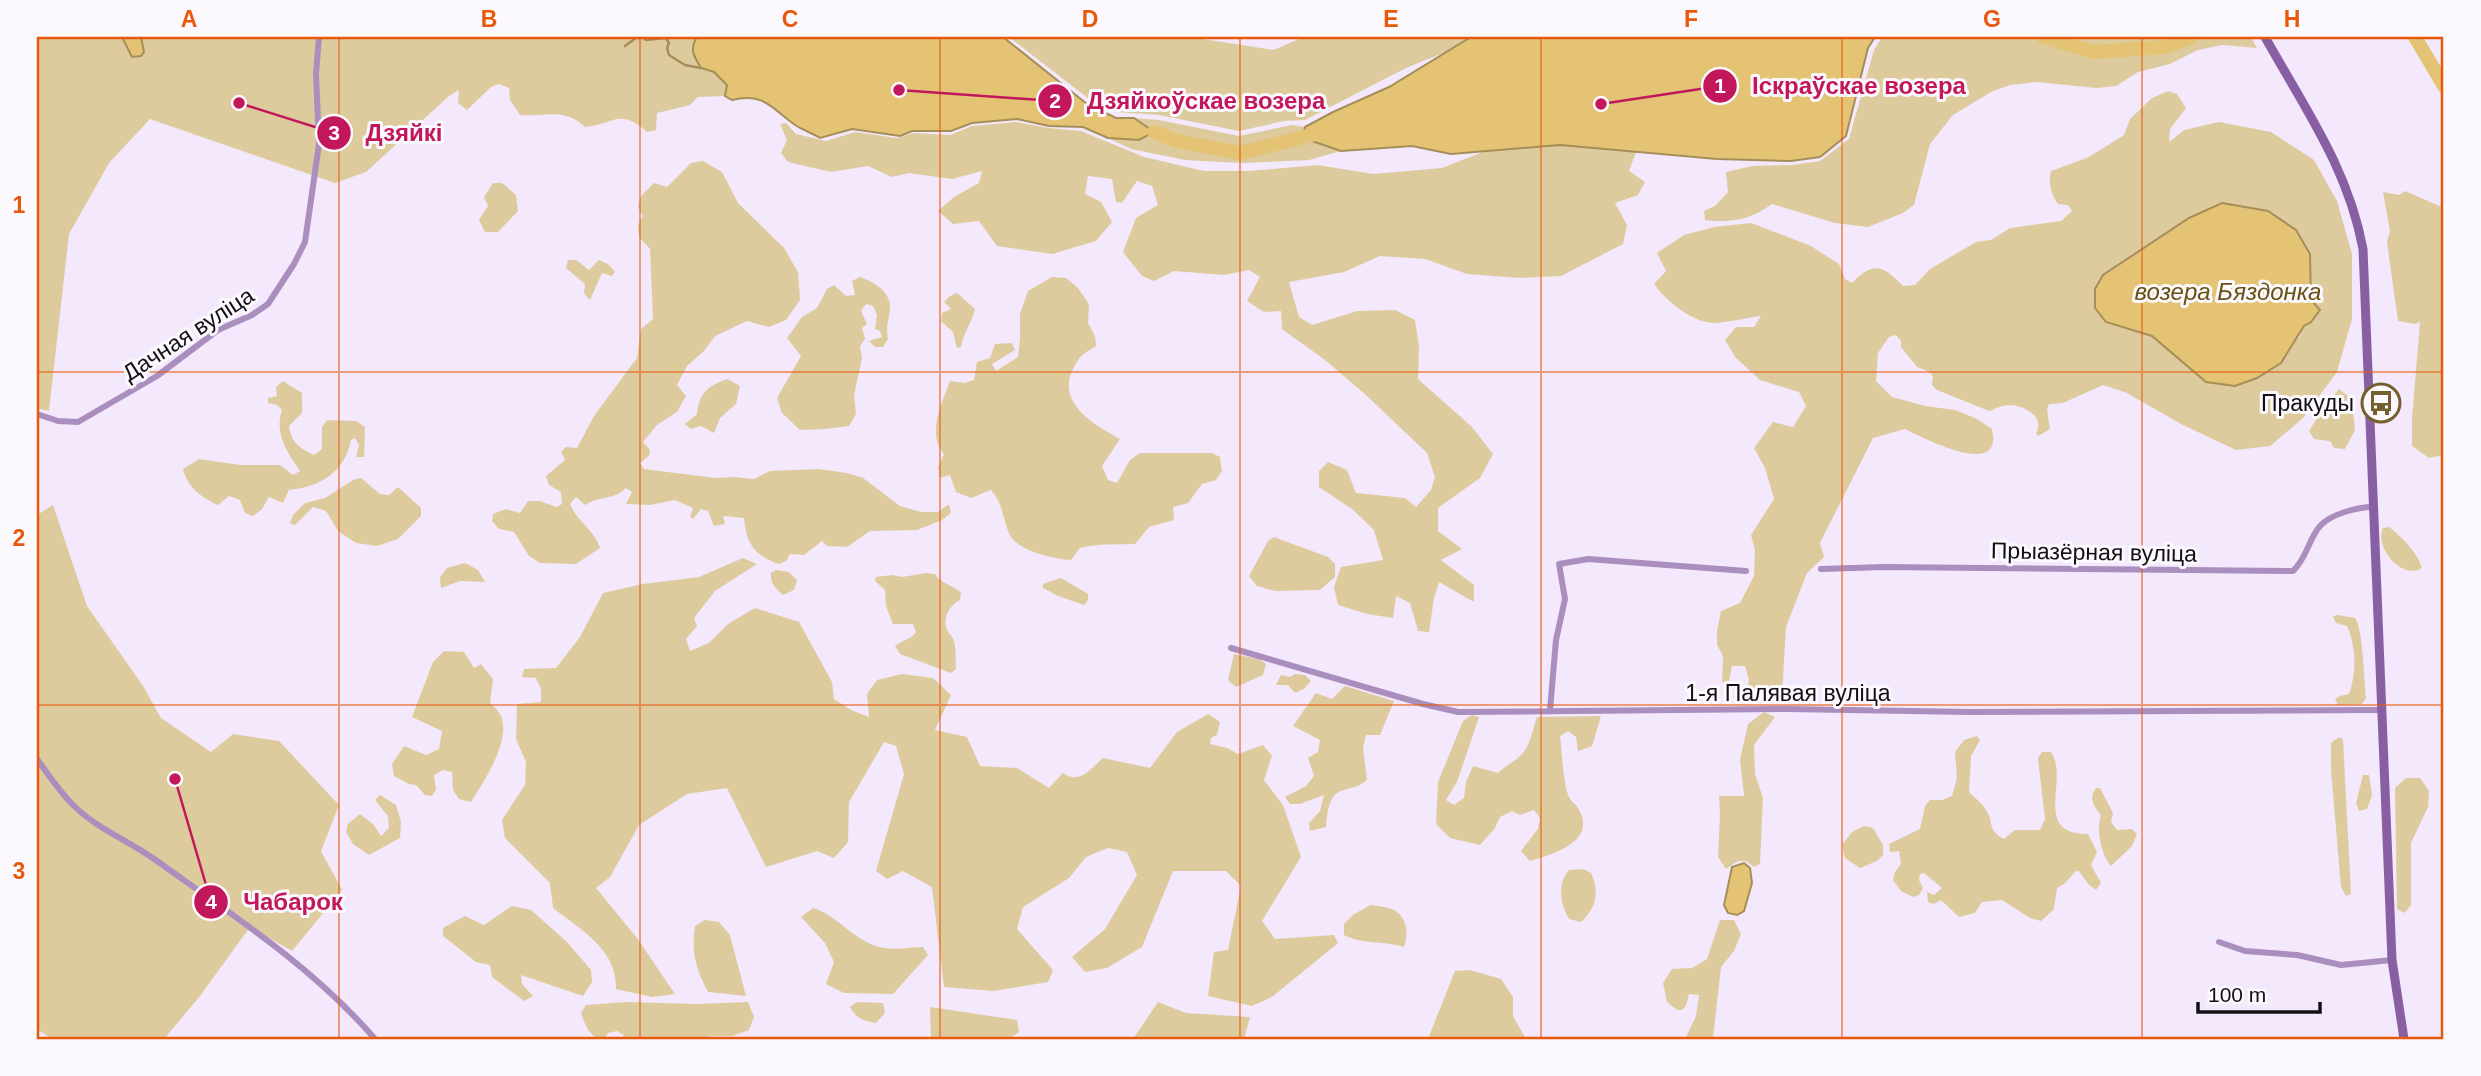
<svg xmlns="http://www.w3.org/2000/svg" width="2481" height="1076" font-family="Arial,sans-serif">
<style>
.green{fill:#decb9d;fill-rule:evenodd}
.water{fill:#e4c474;stroke:#a58e58;stroke-width:2}
.lines{fill:none;stroke-linecap:round;stroke-linejoin:round}
.stream{stroke:#a58e58;stroke-width:2.5}
.river{stroke:#e4c474;stroke-width:14}
.street{stroke:#aa8ebd;stroke-width:6}
.secondary{stroke:#895fa4;stroke-width:9}
.grid{fill:none;stroke:#e8590c;stroke-width:2;stroke-opacity:0.55}
.labels{text-anchor:middle;stroke-width:6;stroke-linejoin:round;paint-order:stroke}
.street-label{font-size:23px;fill:#130f15;stroke:#fbf9fd}
.poi-label{font-size:23px;fill:#130f15;stroke:#fbf9fd;text-anchor:end}
.water-label{font-size:24px;font-style:italic;fill:#675214;stroke:#fbf9fd}
.leader{fill:none;stroke:#c2185b;stroke-width:2.5}
.callout-dot{fill:#c2185b;stroke:#fbf9fd;stroke-width:2.5}
.mark-label{font-size:21px;text-anchor:middle;font-weight:bold;fill:#fff}
.callout-label{font-size:24px;text-anchor:middle;font-weight:bold;fill:#c2185b;stroke:#fbf9fd;stroke-width:6;stroke-linejoin:round;paint-order:stroke}
.neatline{fill:none;stroke:#e8590c;stroke-width:2.5}
.grid-label{font-size:23px;text-anchor:middle;font-weight:bold;fill:#e8590c}
</style>
<rect width="100%" height="100%" fill="#f3e8fc"/>
<path class="green" d="M37,37H697C689,50 694,56 701,68L714,72L727,85L725,96L698,97L690,105L657,113L656,130L647,132C619,107 614,125 585,127C564,107 546,117 520,115L510,100L509,88L499,84L491,87L467,110L458,103L459,90L449,96L366,172L335,183L150,119L109,163L69,234L49,411L37,408Z
M1009,37H1190L1274,50L1303,37H1471L1453,49L1406,68L1305,120L1284,121L1239,131L1159,115L1116,112L1089,99Z
M1882,37H2251L2257,48L2222,45L2198,50L2170,64L2138,72L2116,86L2097,88L2036,82L2010,85L1991,92L1953,115L1930,144L1914,205L1903,213L1868,227L1835,223L1772,204C1750,220 1732,223 1705,220L1704,211L1715,206L1728,192L1726,172L1752,166L1792,165L1820,161L1849,139L1874,50Z
M2168,91L2177,94L2186,108L2170,129L2169,142L2184,130L2219,122L2271,132L2314,160L2337,201L2352,254V319L2337,372L2303,418L2270,446L2236,450L2181,424L2127,393L2103,385L2063,403L2049,404L2047,410L2050,429L2038,436L2036,433C2045,417 2025,406 2011,405C2003,405 1996,408 1989,411L1937,390L1932,385L1933,377L1930,372L1917,367L1901,347V341L1896,335L1889,337L1878,353L1876,381L1892,397L1925,406L1955,410L1977,419L1992,429C1993,436 1995,444 1989,450C1974,464 1921,437 1905,429L1873,438L1820,543L1824,557L1807,573L1786,627L1782,696L1766,701L1750,700L1746,696L1749,680L1745,666H1732L1728,686L1722,682L1723,656L1717,645V631L1721,611L1740,603L1754,576L1755,550L1751,535L1774,499L1765,468L1754,448L1773,422L1793,427L1806,406L1799,392L1760,380L1735,357L1725,340L1736,327H1754L1761,316C1746,318 1730,322 1715,323C1693,323 1667,302 1654,284L1666,271L1657,253L1684,235L1714,227L1751,223L1811,246L1839,264L1845,279L1852,283C1873,261 1883,265 1903,286L1915,285L1930,269L1976,242L1991,240L2010,228L2061,221L2072,211L2068,205L2058,204C2051,195 2048,182 2051,171L2089,157L2124,135L2130,119L2152,98ZM2189,218L2310,280L2311,322L2304,326L2299,338L2170,351L2152,336L2106,322L2095,307L2103,275Z
M1134,118L1159,120L1239,136L1292,125L1305,127L1303,138L1341,151L1309,160L1241,163L1185,160L1131,149L1108,138L1139,140L1153,132Z
M1016,122L1049,128L1081,131L1144,157L1204,171H1249L1318,165L1373,174L1442,168L1488,150L1560,145L1636,152L1629,171L1645,182L1638,195L1615,203L1627,225L1623,244L1561,276L1520,278L1467,274L1425,259L1380,256L1344,272L1289,282L1299,317L1312,325L1357,311L1395,310L1415,320L1419,347L1418,379L1472,427L1493,454L1480,478L1438,508V531L1462,549L1441,560L1474,585V602L1439,582L1434,598L1429,632L1418,631L1410,603L1396,596L1393,618L1367,614L1338,605L1334,587L1341,567L1383,560L1374,530L1352,509L1319,487V471L1328,462L1347,470L1356,493L1405,498L1416,507L1431,490L1435,477L1427,453L1366,395L1325,360L1282,329L1281,311L1264,312L1247,301L1260,277L1249,270L1224,275L1174,271L1154,281L1142,276L1123,252L1136,218L1158,205L1152,186L1137,181L1122,203L1116,202L1112,179L1088,176L1085,194L1101,202L1112,222L1096,241L1052,254L997,246L979,221L953,224L938,211L954,197L979,183L982,171L952,179L909,173L892,177L868,166L831,172L788,162L781,153L787,140L780,124L786,123L796,134L826,141L855,132L897,138L913,133L950,135L972,126Z
M703,161L722,172L738,203L784,248L798,272L800,300L786,320L769,327L747,321L715,336L704,351L687,366L677,385L686,396L677,412L657,425L643,442L650,450L649,456L640,463L644,469L715,478L734,477L754,479L770,471L819,469L847,473L863,478L900,506L921,512H938L949,504L951,513L942,520L917,530L870,531L847,547L827,546L822,541L804,555L790,554L786,561L779,564C755,556 746,544 744,518L723,516L725,524L714,526L708,511L701,509L693,519L690,517L693,508L675,500L650,505L626,504L632,492L626,488C612,501 602,495 585,505L576,497L570,504C577,522 594,529 600,548L576,564L540,563L529,556L514,532L499,529L492,521L493,514L506,509L520,513L528,501H540L556,507L562,504L561,492L549,485L546,476L565,460L561,452L566,447L577,448L594,416L637,358L641,329L653,319L650,249L639,237L638,225L643,216L638,207L641,196L654,183L667,187L691,163Z
M493,183H502L516,195L518,211L498,232H485L479,220L488,206L484,197Z
M2405,191L2444,208V455L2429,458L2412,446V419L2420,322L2415,324L2398,321L2387,242L2390,231L2383,192L2399,195Z
M568,260H576L589,270L599,260L608,264L615,272L612,276L602,273L590,300L584,293L585,284L566,268Z
M860,277C872,281 888,290 890,304C891,315 885,323 888,339L883,347H875L869,341L882,337L880,331L875,329L877,315L873,306L866,304L861,311L867,324L862,328L865,339L860,346L862,358L854,395L856,414L849,426L825,429L800,430L782,413L777,398L801,356L787,338L802,317L817,308L827,289L834,285L846,296L855,295L852,281Z
M1052,277L1066,278L1078,288L1089,304L1088,323L1095,336L1096,346C1084,353 1079,356 1073,369C1056,403 1094,425 1120,439L1102,466L1108,480L1117,483L1130,460L1140,453H1212L1220,457L1222,471L1216,480L1202,484L1188,503L1173,507L1174,520L1149,527L1135,544C1116,545 1098,543 1080,548L1071,560C1053,559 1014,551 1008,531C1003,517 1002,502 991,490L971,498L956,492L950,475L940,478L938,468L944,454C926,433 942,404 950,381L965,383L974,380L977,362L990,358L995,344L1012,343L1015,350L992,364L996,371L1018,357L1020,339V314L1028,291Z
M957,293L975,309C972,323 963,333 961,347L957,348L953,332L941,321L942,313L951,309L944,302L950,296Z
M727,379L740,386L736,404L720,418L714,433L701,426L691,429L685,424L697,414C699,393 708,386 727,379Z
M283,381L302,393V413L289,426C291,443 300,448 314,455L322,449V427L327,420L356,421L365,427L364,457H356L359,445L355,438L351,440C345,472 320,487 289,490L283,503L269,497L262,509L253,516L245,513L240,500L229,496L218,505C201,497 188,488 183,469L199,459L240,465H280L293,475L300,471C287,452 274,434 282,410L277,405L268,403V398L277,396L276,387Z
M2339,389L2352,399L2355,430L2345,449L2334,448L2330,441L2314,439L2309,431L2319,415Z
M361,478L380,494L389,495L398,487L421,508V516L398,539L377,546L356,543L338,531L326,511L313,507L295,525L290,523L293,515L305,503L325,498L353,480Z
M53,505L87,606L143,686L161,718L211,752L233,734L279,741L339,805L321,851L342,890L292,951L250,927L200,996L164,1039H52L37,1029V515Z
M2389,527C2401,536 2418,553 2422,568C2402,581 2374,547 2383,528Z
M1274,537L1328,557L1335,564V577L1320,590L1275,591L1257,586L1249,576L1268,541Z
M743,558L757,564L715,591L694,618L697,626L686,639L690,651L709,643L728,624L755,608L799,622L832,682L834,699L851,710L869,717L867,694L877,680L902,674L933,678L951,695L935,730L967,737L980,766L1017,768L1049,788L1063,773C1079,785 1091,769 1103,758L1150,768L1177,732L1208,714L1220,722L1217,735L1211,738L1210,744L1227,748L1238,754L1263,745L1272,756L1264,780L1283,805L1301,857L1262,921L1275,939L1334,935L1338,943L1272,997L1252,1006L1208,996L1214,952L1228,950L1241,886L1226,871H1173L1142,947L1107,968L1085,972L1072,957L1105,929L1137,875L1127,852L1108,848L1086,857L1069,878L1023,907L1017,929L1053,970L1048,982L994,991L944,987L932,887L903,871L887,879L876,871L904,774L896,746L884,742L849,802L848,842L834,858L817,851L766,867L727,788L687,794L639,825L610,877L596,888L637,938L675,994L652,997L616,989C617,949 581,930 553,908L550,883L505,838L502,820L525,785L526,762L516,739L517,704L541,702V689L536,678L522,677L524,669L556,668L580,637L603,593L643,584L699,577Z
M465,563L478,570L485,582L460,581L441,588L440,577L447,568Z
M776,570L789,572L797,580L794,590L783,595C776,589 770,584 771,573Z
M926,573L935,574C940,584 953,584 961,593L960,600C950,605 942,618 947,630C948,633 952,636 953,639C957,648 955,660 956,669L951,673L900,654L895,646C902,640 911,640 916,632L913,624H893L886,606L885,590L875,581L876,577L892,575L902,577Z
M1061,578L1088,594V600L1084,605L1058,596L1043,588V584Z
M2338,615L2355,618C2363,628 2364,681 2366,698L2362,704L2338,705L2335,699L2340,696L2349,694C2357,672 2356,647 2347,626L2336,623L2333,616Z
M444,651L464,652L474,668L481,664L493,679L490,703C493,706 499,711 501,716C511,741 484,781 471,802L459,799L453,790L452,772L443,770L434,775L436,789L432,796L425,795L416,785L409,784L394,776L392,764L404,746L426,755L439,749L442,731L412,717L433,662Z
M1234,654L1259,659L1266,664L1263,675L1236,687L1228,680Z
M1295,674L1305,675L1311,681L1304,689L1295,693L1288,685H1276L1281,675L1290,677Z
M1345,686L1394,701L1380,735H1366L1363,748L1367,780C1358,788 1351,787 1341,791C1328,795 1327,816 1326,827L1310,831L1309,823L1320,811L1324,795L1300,804H1290L1285,797L1306,786L1314,776L1308,758L1318,752L1320,740L1293,726L1316,693L1332,699Z
M1764,712L1775,717L1754,745L1755,774L1763,798L1760,864L1754,867L1746,861H1738L1726,869L1718,857L1720,815L1719,796H1744L1740,759L1748,724Z
M1472,715L1479,717L1457,782L1446,800L1454,805L1464,798L1466,782L1473,766L1498,773C1505,766 1514,762 1521,755C1530,747 1533,728 1537,717L1601,716L1592,746L1578,751L1576,737L1568,731L1560,736C1562,751 1563,784 1569,797C1571,802 1577,805 1579,810C1597,842 1551,855 1530,861L1521,851L1538,829L1540,818L1534,810L1520,815L1512,811L1500,817L1495,828L1480,845L1450,838L1436,824L1438,782L1463,721Z
M1977,736L1980,740L1971,756L1969,792C1975,798 1982,803 1986,810C1995,823 1986,829 2004,839L2015,830H2040L2045,819L2038,758L2042,752H2051C2070,780 2031,834 2088,834L2097,852L2091,865L2101,883L2096,890L2089,885L2079,871H2076L2064,884L2057,888L2054,909L2041,921L2030,918L2002,900L1982,902L1975,913L1959,917L1941,900L1934,904L1928,902L1927,892L1934,895L1942,888L1924,873L1920,874L1919,880L1923,888L1919,895L1913,897L1901,891L1893,880L1895,872L1901,864L1899,851L1890,852L1889,844L1920,829L1925,806L1930,800H1942L1952,796L1957,778L1955,752L1964,740Z
M2339,737L2343,739L2351,894L2346,896L2341,887L2331,770V743Z
M2363,775H2369L2372,795L2367,809L2359,811L2356,803Z
M2406,778H2420L2429,791L2428,807L2411,843V905L2405,913L2397,909L2395,788Z
M2096,788H2100L2113,813L2111,822L2117,830L2132,829L2137,834L2132,846L2111,866C2101,855 2096,829 2101,815C2094,806 2088,799 2096,788Z
M380,795L396,805L401,822L400,838L369,855L353,844L346,832L348,824L360,814L373,824L381,836L389,828L388,816L375,800Z
M1864,826L1873,828L1883,845V855L1877,861L1860,868L1845,858L1842,845L1852,832Z
M1583,869L1591,873C1600,892 1596,908 1581,922L1569,919C1560,904 1557,884 1569,870Z
M1371,905C1377,906 1388,907 1394,910C1407,917 1409,934 1404,947C1383,940 1363,945 1344,935V924L1354,914Z
M512,906L531,910L567,942L591,970L592,982L583,996L521,975L522,984L533,996L524,1001L492,977L490,965L476,962L443,936V928L465,916L484,925Z
M813,908C839,916 856,944 885,948C897,950 911,947 923,947L928,955L893,994L844,993L826,984L834,962L825,943L801,917Z
M705,920L719,922L730,935L746,996L708,992C696,969 691,953 695,926Z
M1720,920H1734L1741,934L1734,951L1721,967L1713,1038L1685,1039L1696,1016L1699,995L1689,994L1686,1006L1682,1010H1677L1667,1002L1663,983L1672,969L1692,968L1707,959Z
M1470,970L1501,979L1513,997V1016L1526,1039H1428L1455,971Z
M627,1002L696,1004L748,1002L754,1017L749,1030L732,1036H709L704,1039H621L624,1035L617,1031L608,1033L604,1039C590,1039 585,1025 581,1013L586,1005Z
M857,1002L883,1003L885,1013L876,1023C864,1021 855,1018 850,1007Z
M1158,1002L1186,1013L1250,1017L1244,1039H1133Z
M930,1007L1017,1020L1019,1032L1008,1039H931Z"/>
<path class="water" d="M122,37H141L144,52L141,56L132,57Z
M697,37H1003L1087,104L1116,118H1134L1154,132L1139,140L1108,138L1083,127L1049,126L1017,119L972,123L951,131H912L900,136L852,129L820,138C812,133 803,130 795,125C772,109 765,92 732,100L725,96L727,85L714,72L701,68C694,56 689,50 697,37Z
M1471,37H1875L1868,48L1846,136L1820,157L1791,161L1717,159L1560,145L1451,154L1412,146L1341,151L1303,138L1305,127L1333,112L1389,87Z
M2222,203L2268,211L2296,230L2310,254L2311,300L2320,310L2311,322L2304,326L2281,363L2257,378L2235,386L2206,382L2152,336L2106,322L2095,308V289L2103,275L2189,218Z
M1744,863L1750,868L1752,883L1744,911L1737,915L1728,913L1724,905L1732,867Z"/>
<g class="lines">
<path class="stream" d="M643,37L646,40L666,38L669,43L667,48L669,55L685,65L701,68
M625,46L637,37"/>
<path class="river" d="M2043,37L2094,52L2166,47L2191,37
M2415,37L2444,86
M1154,132L1177,141L1240,153L1319,133"/>
<path class="street" d="M37,414L58,421L78,422L157,376L218,330L252,315L268,304L294,264L305,242L319,144L316,74L319,37
M1821,569L1884,567L2293,571C2307,558 2309,538 2320,526C2331,514 2357,507 2373,507
M1231,648L1423,704L1458,712L1787,709L1970,712L2381,710
M1550,710L1556,640L1565,599L1559,564L1588,559L1746,571
M37,759C48,774 59,791 73,805C97,829 130,841 157,861C234,916 313,967 375,1039
M2219,942L2245,951L2297,955L2341,965L2392,960"/>
<path class="secondary" d="M2265,37C2304,107 2348,168 2363,249L2392,960L2404,1039"/>
</g>
<path class="grid" d="M339,37V1039M640,37V1039M940,37V1039M1240,37V1039M1541,37V1039M1842,37V1039M2142,37V1039M37,372H2444M37,705H2444"/>
<defs>
<symbol id="bus-ring" viewBox="-11 -11 22 22"><circle r="9.5" fill="#fbf9fd" stroke="#74602f" stroke-width="1.5"/><path d="M-5-6H5V4H4V6H2V4H-2V6H-4V4H-5ZM-3.5-4V0h7V-4ZM-3.5 1.2v1.5H-2V1.2ZM2 1.2v1.5H3.5V1.2Z" fill="#74602f"/></symbol>
</defs>
<g fill-rule="evenodd">
<use href="#bus-ring" x="2359" y="381" width="44" height="44"/>
</g>
<g class="labels">
<g class="street-label">
<text transform="translate(188 334) rotate(-33)" y="8">Дачная вуліца</text>
<text transform="translate(2094 552) rotate(1)" y="8">Прыазёрная вуліца</text>
<text x="1788" y="701">1-я Палявая вуліца</text>
</g>
<g class="poi-label">
<text x="2354" y="411">Пракуды</text>
</g>
<g class="water-label">
<text x="2228" y="300">возера Бяздонка</text>
</g>
</g>
<path class="leader" d="M1601 104L1720 86M899 90L1055 101M239 103L334 133M175 779L211 902"/>
<g class="callout-dot">
<circle cx="1601" cy="104" r="7"/>
<circle cx="899" cy="90" r="7"/>
<circle cx="239" cy="103" r="7"/>
<circle cx="175" cy="779" r="7"/>
<circle cx="1720" cy="86" r="18"/>
<circle cx="1055" cy="101" r="18"/>
<circle cx="334" cy="133" r="18"/>
<circle cx="211" cy="902" r="18"/>
</g>
<g class="mark-label">
<text x="1720" y="93">1</text>
<text x="1055" y="108">2</text>
<text x="334" y="140">3</text>
<text x="211" y="909">4</text>
</g>
<g class="callout-label">
<text x="1859" y="94">Іскраўскае возера</text>
<text x="1206" y="109">Дзяйкоўскае возера</text>
<text x="404" y="141">Дзяйкі</text>
<text x="293" y="910">Чабарок</text>
</g>
<rect width="2481" height="1076" fill="none" stroke="#fbf9fd" stroke-width="77"/>
<path d="M2198 1002v10h122v-10" fill="none" stroke="#130f15" stroke-width="3.5"/>
<text x="2208" y="1002" font-size="21" fill="#130f15" stroke="#fbf9fd" stroke-width="5" paint-order="stroke">100 m</text>
<rect x="38" y="38" width="2404" height="1000" class="neatline"/>
<g class="grid-label">
<text x="189" y="27">A</text>
<text x="489" y="27">B</text>
<text x="790" y="27">C</text>
<text x="1090" y="27">D</text>
<text x="1391" y="27">E</text>
<text x="1691" y="27">F</text>
<text x="1992" y="27">G</text>
<text x="2292" y="27">H</text>
<text x="19" y="213">1</text>
<text x="19" y="546">2</text>
<text x="19" y="879">3</text>
</g>
</svg>
